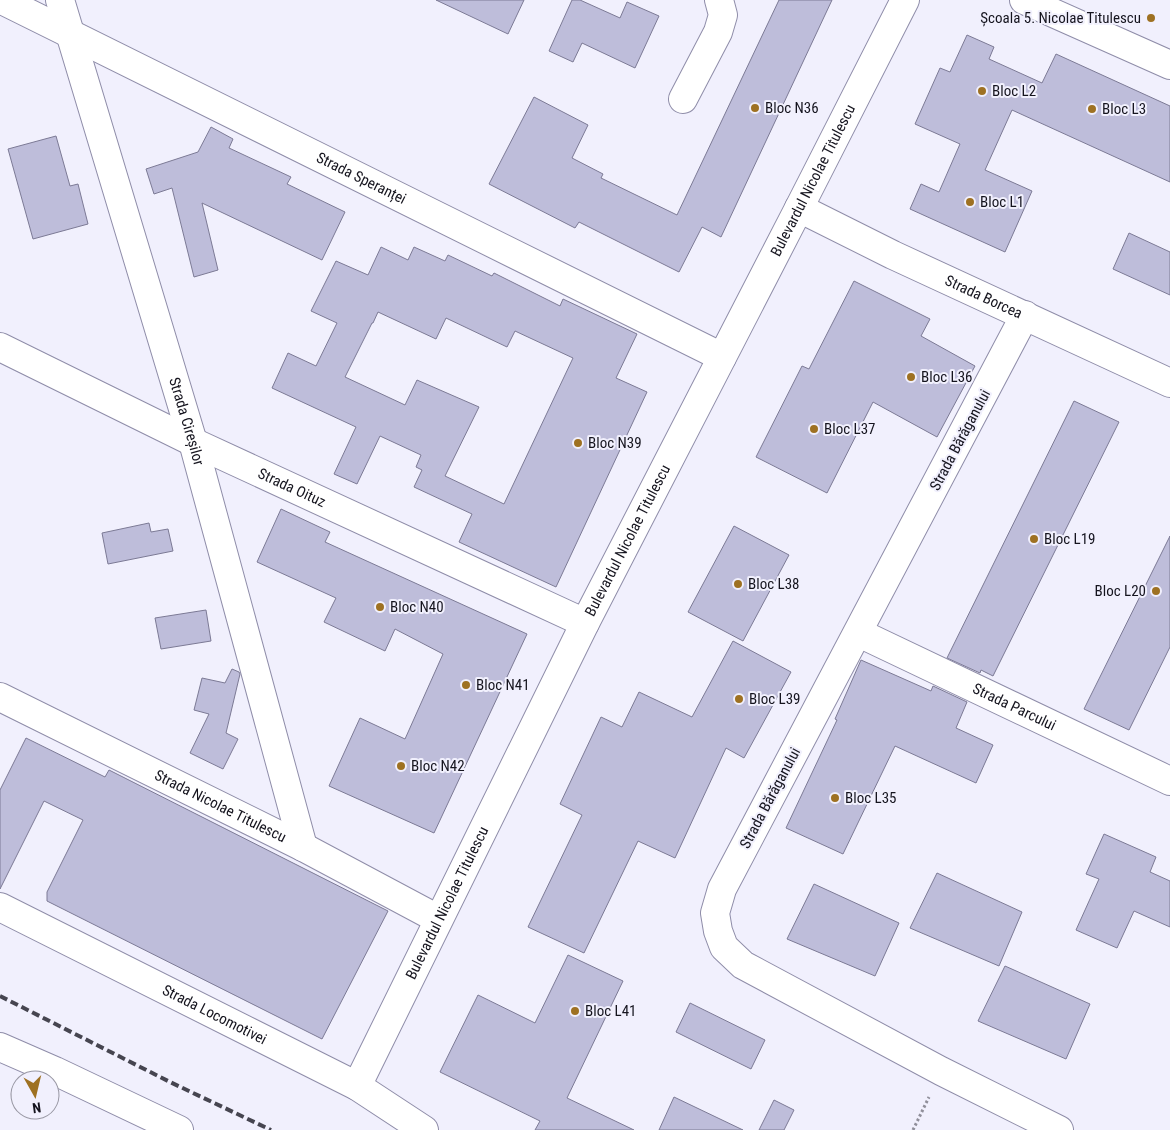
<svg xmlns="http://www.w3.org/2000/svg" width="1170" height="1130" font-family="'Roboto Condensed',sans-serif">
<style>
.building{fill:#bebdda;stroke:#7c7a95;fill-rule:evenodd}
.lines{fill:none;stroke-linecap:round;stroke-linejoin:round}
.minor-casing{stroke:#8f8da9;stroke-width:30}
.major-casing{stroke:#8f8da9;stroke-width:30}
.path{stroke:#908f9a;stroke-width:3;stroke-dasharray:2.5 2.5;stroke-linecap:butt}
.minor{stroke:#fff;stroke-width:28}
.major{stroke:#fff;stroke-width:28}
.rail{stroke:#464550;stroke-width:4;stroke-dasharray:8 4;stroke-linecap:butt}
.poi-dot{fill:#9e7122;stroke:#f1f0fd;stroke-width:2}
.labels{text-anchor:middle;stroke-width:4;stroke-linejoin:round;paint-order:stroke}
.poi-label{font-size:15px;fill:#15141e;stroke:#f1f0fd;text-anchor:start}
.street-label{font-size:15px;fill:#15141e;stroke:#f1f0fd}
</style>
<rect width="100%" height="100%" fill="#f1f0fd"/>
<path class="building" d="M436,0H524L508,34Z
M572,0H580L620,18L627,2L659,16L635,68L582,43L573,62L549,51Z
M779,0H832L721,237L702,227L679,272L579,222L575,228L489,184L534,97L588,125L572,158L603,174L601,178L677,215Z
M967,35L994,47L989,59L1042,83L1056,54L1170,106V182L1012,110L985,170L1032,191L1005,252L910,209L921,184L939,192L960,144L915,124L940,68L950,72Z
M211,127L233,139L229,148L291,177L287,184L345,212L322,260L202,203L218,270L194,277L172,188L154,194L146,169L198,152Z
M56,136L70,186L78,184L88,224L33,239L8,149Z
M1129,233L1170,252V295L1113,269Z
M381,247L408,260L414,247L445,261L448,255L492,276L494,273L560,306L563,299L637,334L616,378L647,392L556,587L459,542L472,514L414,487L422,470L416,467L421,455L380,436L357,484L334,474L356,427L272,388L288,353L316,366L337,323L311,311L336,261L368,275ZM378,312L436,339L446,318L507,347L515,331L573,358L504,504L445,476L479,407L417,380L405,405L345,377L372,323H373Z
M854,281L930,319L921,336L975,366L937,437L873,402L827,493L756,457L802,366L809,369Z
M1074,401L1119,422L993,676L981,670L980,673L947,658Z
M281,509L330,532L325,542L527,634L434,833L329,786L360,718L405,739L443,654L395,629L385,651L324,622L336,598L257,562Z
M149,523L151,532L168,529L173,551L108,564L102,533Z
M734,526L789,555L743,641L688,612Z
M1170,536V647L1129,730L1084,709Z
M206,610L211,641L161,649L155,618Z
M733,641L791,672L744,758L726,748L675,858L638,841L584,953L528,927L582,815L560,804L601,717L622,727L639,692L692,717Z
M861,660L931,691L933,686L967,702L956,728L993,745L976,783L895,746L843,854L786,828L837,720L835,719Z
M232,669L239,672L240,674L226,733L238,739L223,769L190,753L209,714L194,710L202,678L225,683Z
M26,738L105,777L109,770L388,911L322,1039L47,901V892L83,820L44,801L0,889V790Z
M1104,834L1156,857L1150,872L1170,881V927L1134,911L1117,948L1076,930L1099,879L1086,874Z
M937,873L1022,912L999,966L910,928Z
M814,884L899,923L875,976L787,939Z
M568,955L623,981L567,1098L634,1130H535L540,1121L440,1072L478,995L535,1023Z
M1005,966L1090,1004L1066,1059L978,1021Z
M690,1003L765,1040L751,1069L676,1032Z
M674,1097L743,1130H659Z
M774,1100L794,1110L784,1130H759Z"/>
<g class="lines">
<defs>
<g id="minor">
<path id="s1" d="M2,0L722,357"/>
<path id="s2" d="M60,0L193,442L303,847"/>
<path d="M1024,0L1170,65"/>
<path d="M683,99L718,32L723,15L719,0"/>
<path id="s3" d="M799,208L893,255L1170,383"/>
<path d="M1025,315L722,889L715,913L718,931L724,947L743,965L941,1071L1059,1130"/>
<path id="s4" d="M0,347L193,442L585,623"/>
<path id="s5" d="M859,633L1170,781"/>
<path id="s6" d="M0,697L303,847L438,919"/>
<path id="s7" d="M0,907L357,1086L424,1130"/>
<path d="M0,1047L55,1071L179,1130"/>
</g>
<g id="major">
<path id="s8" d="M357,1086L585,623L799,208L905,0"/>
</g>
</defs>
<use href="#minor" class="minor-casing"/>
<use href="#major" class="major-casing"/>
<path class="path" d="M913,1130L929,1097"/>
<use href="#minor" class="minor"/>
<use href="#major" class="major"/>
<path class="rail" d="M0,996L170,1082L271,1130"/>
</g>
<g class="poi-dot">
<circle cx="1151" cy="18" r="5"/>
<circle cx="982" cy="91" r="5"/>
<circle cx="755" cy="108" r="5"/>
<circle cx="1092" cy="109" r="5"/>
<circle cx="970" cy="202" r="5"/>
<circle cx="911" cy="377" r="5"/>
<circle cx="814" cy="429" r="5"/>
<circle cx="578" cy="443" r="5"/>
<circle cx="1034" cy="539" r="5"/>
<circle cx="738" cy="584" r="5"/>
<circle cx="1156" cy="591" r="5"/>
<circle cx="380" cy="607" r="5"/>
<circle cx="466" cy="685" r="5"/>
<circle cx="739" cy="699" r="5"/>
<circle cx="401" cy="766" r="5"/>
<circle cx="835" cy="798" r="5"/>
<circle cx="575" cy="1011" r="5"/>
</g>
<g class="labels">
<g class="poi-label">
<text x="1141" y="23" text-anchor="end">Școala 5. Nicolae Titulescu</text>
<text x="992" y="96">Bloc L2</text>
<text x="765" y="113">Bloc N36</text>
<text x="1102" y="114">Bloc L3</text>
<text x="980" y="207">Bloc L1</text>
<text x="921" y="382">Bloc L36</text>
<text x="824" y="434">Bloc L37</text>
<text x="588" y="448">Bloc N39</text>
<text x="1044" y="544">Bloc L19</text>
<text x="748" y="589">Bloc L38</text>
<text x="1146" y="596" text-anchor="end">Bloc L20</text>
<text x="390" y="612">Bloc N40</text>
<text x="476" y="690">Bloc N41</text>
<text x="749" y="704">Bloc L39</text>
<text x="411" y="771">Bloc N42</text>
<text x="845" y="803">Bloc L35</text>
<text x="585" y="1016">Bloc L41</text>
</g>
<g class="street-label">
<text dy="5" stroke="none"><textPath href="#s1" startOffset="401">Strada Speranței</textPath></text>
<text dy="5" stroke="none"><textPath href="#s8" startOffset="1014">Bulevardul Nicolae Titulescu</textPath></text>
<text dy="5" stroke="none"><textPath href="#s3" startOffset="205">Strada Borcea</textPath></text>
<text dy="5" stroke="none"><textPath href="#s2" startOffset="440">Strada Cireșilor</textPath></text>
<text transform="translate(960 440) rotate(-62)" y="5">Strada Bărăganului</text>
<text dy="5" stroke="none"><textPath href="#s4" startOffset="324">Strada Oituz</textPath></text>
<text dy="5" stroke="none"><textPath href="#s8" startOffset="609">Bulevardul Nicolae Titulescu</textPath></text>
<text dy="5" stroke="none"><textPath href="#s5" startOffset="172">Strada Parcului</textPath></text>
<text transform="translate(770 798) rotate(-62)" y="5">Strada Bărăganului</text>
<text dy="5" stroke="none"><textPath href="#s6" startOffset="246">Strada Nicolae Titulescu</textPath></text>
<text dy="5" stroke="none"><textPath href="#s8" startOffset="204">Bulevardul Nicolae Titulescu</textPath></text>
<text dy="5" stroke="none"><textPath href="#s7" startOffset="240">Strada Locomotivei</textPath></text>
</g>
</g>
<g transform="translate(35 1095) rotate(172)"><circle r="24" fill="#f1f0fd" stroke="#9998a4"/>
<path d="M0-4L9 19L0 12L-9 19Z" fill="#9e7122"/>
<text y="-8" font-size="14" font-weight="bold" text-anchor="middle" fill="#15141e">N</text>
</g>
</svg>
